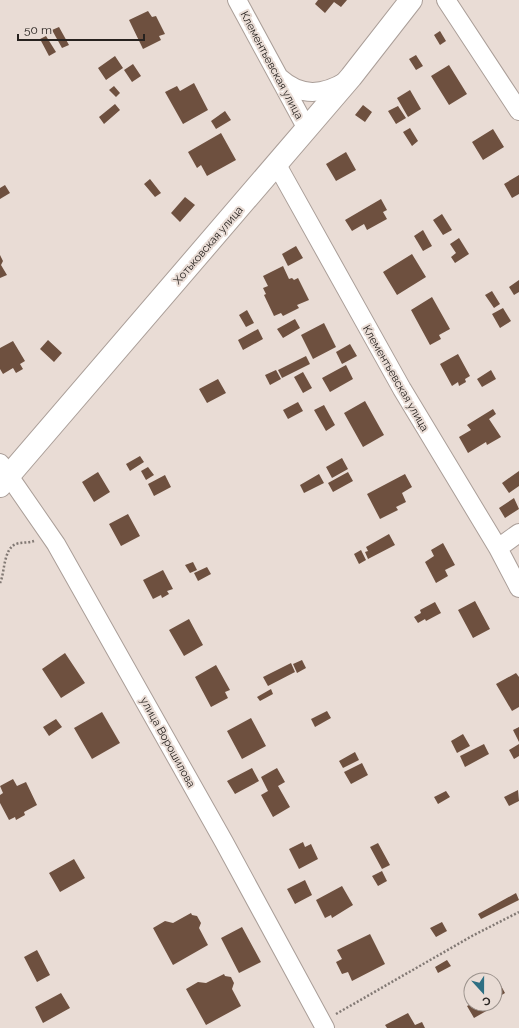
<svg xmlns="http://www.w3.org/2000/svg" width="519" height="1028" font-family="Raleway,sans-serif">
<style>
.building{fill:#6e503f}
.lines{fill:none;stroke-linecap:round;stroke-linejoin:round}
.minor-casing{stroke:#aa9e98;stroke-width:20}
.major-casing{stroke:#aa9e98;stroke-width:24}
.path{stroke:#827974;stroke-width:2.5;stroke-dasharray:2 2;stroke-linecap:butt}
.minor{stroke:#fff;stroke-width:18}
.major{stroke:#fff;stroke-width:22}
.labels{text-anchor:middle;stroke-width:4;stroke-linejoin:round;paint-order:stroke}
.street-label{font-size:11px;fill:#27221f;stroke:#e9dcd5}
</style>
<rect width="100%" height="100%" fill="#e9dcd5"/>
<path class="building" d="M318,0H347L341,7L334,2L325,13L315,4Z
M148,11L152,17L156,16L165,34L159,36L161,40L143,49L129,20Z
M59,27L69,45L62,48L52,30Z
M440,31L446,41L440,45L434,35Z
M46,36L56,52L49,56L40,39Z
M416,55L423,66L416,70L409,59Z
M115,56L123,68L106,80L98,68Z
M133,64L141,76L132,82L124,70Z
M449,65L467,94L449,105L431,76Z
M194,83L208,110L183,124L165,92L177,86L180,91Z
M114,86L120,93L116,97L109,90Z
M410,90L421,109L408,117L397,98Z
M115,104L120,110L104,124L99,117Z
M363,105L372,112L365,122L355,115Z
M398,106L406,118L396,124L388,111Z
M225,111L231,120L216,129L211,121Z
M410,128L418,141L412,146L403,132Z
M493,129L504,147L483,160L472,142Z
M221,133L236,160L207,176L201,165L197,168L188,152Z
M346,152L356,170L336,181L326,164Z
M519,175V194L512,198L504,184Z
M150,179L161,193L155,197L144,184Z
M5,185L10,193L0,199V188Z
M185,197L195,205L180,222L171,213Z
M381,199L387,210L383,212L387,219L367,230L364,224L352,231L345,220Z
M442,214L452,230L443,235L433,220Z
M423,230L432,246L423,251L414,236Z
M459,238L469,254L455,263L451,257L456,253L450,244Z
M296,246L303,258L288,266L282,254Z
M412,254L426,277L397,295L383,272Z
M0,255L3,261L1,265L7,275L0,278Z
M283,266L289,279L292,278L294,280L298,278L309,300L297,305L299,308L283,316L281,313L274,316L264,295L266,294L263,288L268,286L263,276Z
M519,280V292L514,295L509,287Z
M492,291L500,304L494,308L485,295Z
M432,297L450,329L439,335L441,339L430,345L411,310Z
M503,308L511,321L500,328L492,314Z
M247,310L254,323L246,327L239,315Z
M295,319L300,328L283,338L277,329Z
M324,323L336,347L313,359L301,335Z
M258,329L263,339L243,350L238,340Z
M48,340L62,353L54,362L40,349Z
M13,341L25,361L20,364L23,369L16,373L13,368L3,374L0,369V348Z
M350,344L357,356L342,364L336,352Z
M458,354L470,376L465,379L466,382L459,386L458,382L452,386L440,364Z
M306,356L310,364L282,378L278,370Z
M346,365L353,379L330,392L322,378Z
M276,370L281,379L270,385L265,375Z
M491,370L496,379L482,387L477,379Z
M303,372L312,388L303,393L294,377Z
M218,379L226,393L207,403L199,389Z
M365,401L384,435L363,447L344,413Z
M298,402L303,411L288,419L283,410Z
M324,405L335,425L326,431L314,410Z
M493,409L496,414L489,419L501,437L487,445L486,442L468,453L459,437L471,430L467,425Z
M140,456L144,462L130,471L126,464Z
M342,458L348,469L332,478L326,467Z
M148,467L154,475L146,480L141,471Z
M519,471V486L509,493L502,483Z
M98,472L110,492L94,502L82,482Z
M348,472L353,481L333,492L328,483Z
M319,474L324,483L304,493L300,485Z
M405,474L412,487L402,493L406,502L396,507L398,510L380,519L367,494Z
M165,475L171,487L154,496L148,484Z
M514,498L519,509L505,518L499,508Z
M128,514L140,536L121,546L109,524Z
M389,534L395,545L368,559L365,552L368,551L366,547Z
M443,543L455,565L445,570L448,576L436,583L425,562L434,556L431,550Z
M361,550L366,560L359,564L354,554Z
M193,562L197,570L190,573L185,565Z
M207,567L211,574L198,581L194,573Z
M163,570L173,589L167,591L169,594L162,598L161,595L153,599L143,580Z
M475,601L490,629L473,638L458,610Z
M435,602L441,613L426,621L425,619L418,623L414,617L421,613L420,610Z
M189,619L203,645L184,656L169,630Z
M65,653L85,683L61,698L42,669Z
M302,660L306,668L297,673L293,664Z
M291,663L295,672L268,686L263,677Z
M216,665L230,690L225,692L228,698L211,707L195,677Z
M516,673L519,677V707L512,711L496,684Z
M271,689L273,694L260,701L257,697Z
M327,711L331,718L315,727L311,719Z
M102,712L120,743L92,759L74,728Z
M251,718L266,746L242,759L227,731Z
M56,719L62,727L49,736L43,727Z
M519,727V742L513,730Z
M463,734L470,746L457,753L451,741Z
M484,744L489,754L465,767L460,756Z
M519,744V756L514,759L509,750Z
M355,752L359,760L343,768L339,761Z
M362,763L368,775L351,784L344,772Z
M252,768L259,781L235,794L227,781Z
M277,768L285,782L278,786L290,807L273,817L261,795L268,791L261,777Z
M13,779L17,786L26,782L37,805L24,812L25,815L16,820L15,817L9,820L0,803V795L3,793L0,786Z
M518,790L519,801L509,806L504,797Z
M446,791L450,797L438,804L434,797Z
M303,842L305,847L311,844L318,859L299,869L289,849Z
M378,843L390,865L382,869L370,847Z
M74,859L85,878L60,892L49,873Z
M382,871L387,881L378,886L372,876Z
M305,880L312,895L295,904L287,889Z
M342,886L353,905L332,918L331,915L325,918L316,900Z
M516,893L519,900L481,919L478,914Z
M191,913L192,915L197,916L201,923L199,928L208,945L173,965L153,928L165,921L173,923Z
M442,922L447,931L436,937L430,928Z
M242,927L261,962L239,973L221,938Z
M370,934L385,964L352,981L348,972L342,974L336,962L342,959L337,950Z
M37,950L50,975L37,982L24,957Z
M447,960L451,966L438,973L435,967Z
M224,974L225,976L231,977L234,983L232,989L241,1006L206,1025L186,989L198,982L206,983Z
M499,982L505,993L495,999V984Z
M61,993L70,1008L43,1023L35,1007Z
M471,1004H484L488,1010L474,1018L467,1006Z
M408,1013L415,1025L422,1022L425,1028H387L385,1025Z"/>
<g class="lines">
<defs>
<path id="minor" d="M237,0L307,129
M446,0L519,111
M280,78C301,97 323,95 346,81
M277,165L402,389L498,548L519,588
M0,463L56,544L224,842L325,1028
M498,548L519,533"/>
<path id="major" d="M0,486L351,77L411,0"/>
</defs>
<use href="#minor" class="minor-casing"/>
<use href="#major" class="major-casing"/>
<path class="path" d="M0,583C5,573 3,549 16,544C22,542 28,543 34,541
M336,1014L472,936L519,912"/>
<use href="#minor" class="minor"/>
<use href="#major" class="major"/>
</g>
<g class="labels">
<g class="street-label">
<text transform="translate(272 65) rotate(62)" y="4">Клементьевская улица</text>
<text transform="translate(208 245) rotate(-49)" y="4">Хотьковская улица</text>
<text transform="translate(396 378) rotate(60)" y="4">Клементьевская улица</text>
<text transform="translate(168 742) rotate(61)" y="4">улица Ворошилова</text>
</g>
</g>
<g transform="translate(483 992) rotate(159)"><circle r="19" fill="#e9dcd5" stroke="#9b928c"/>
<path d="M0-3L7 15L0 10L-7 15Z" fill="#2e6f83"/>
<text y="-6" font-size="11" font-weight="bold" text-anchor="middle" fill="#27221f">С</text>
</g>
<path d="M18 34v6h126v-6" fill="none" stroke="#27221f" stroke-width="2"/>
<text x="24" y="34" font-size="12" fill="#27221f" stroke="#e9dcd5" stroke-width="3" paint-order="stroke">50 m</text>
</svg>
